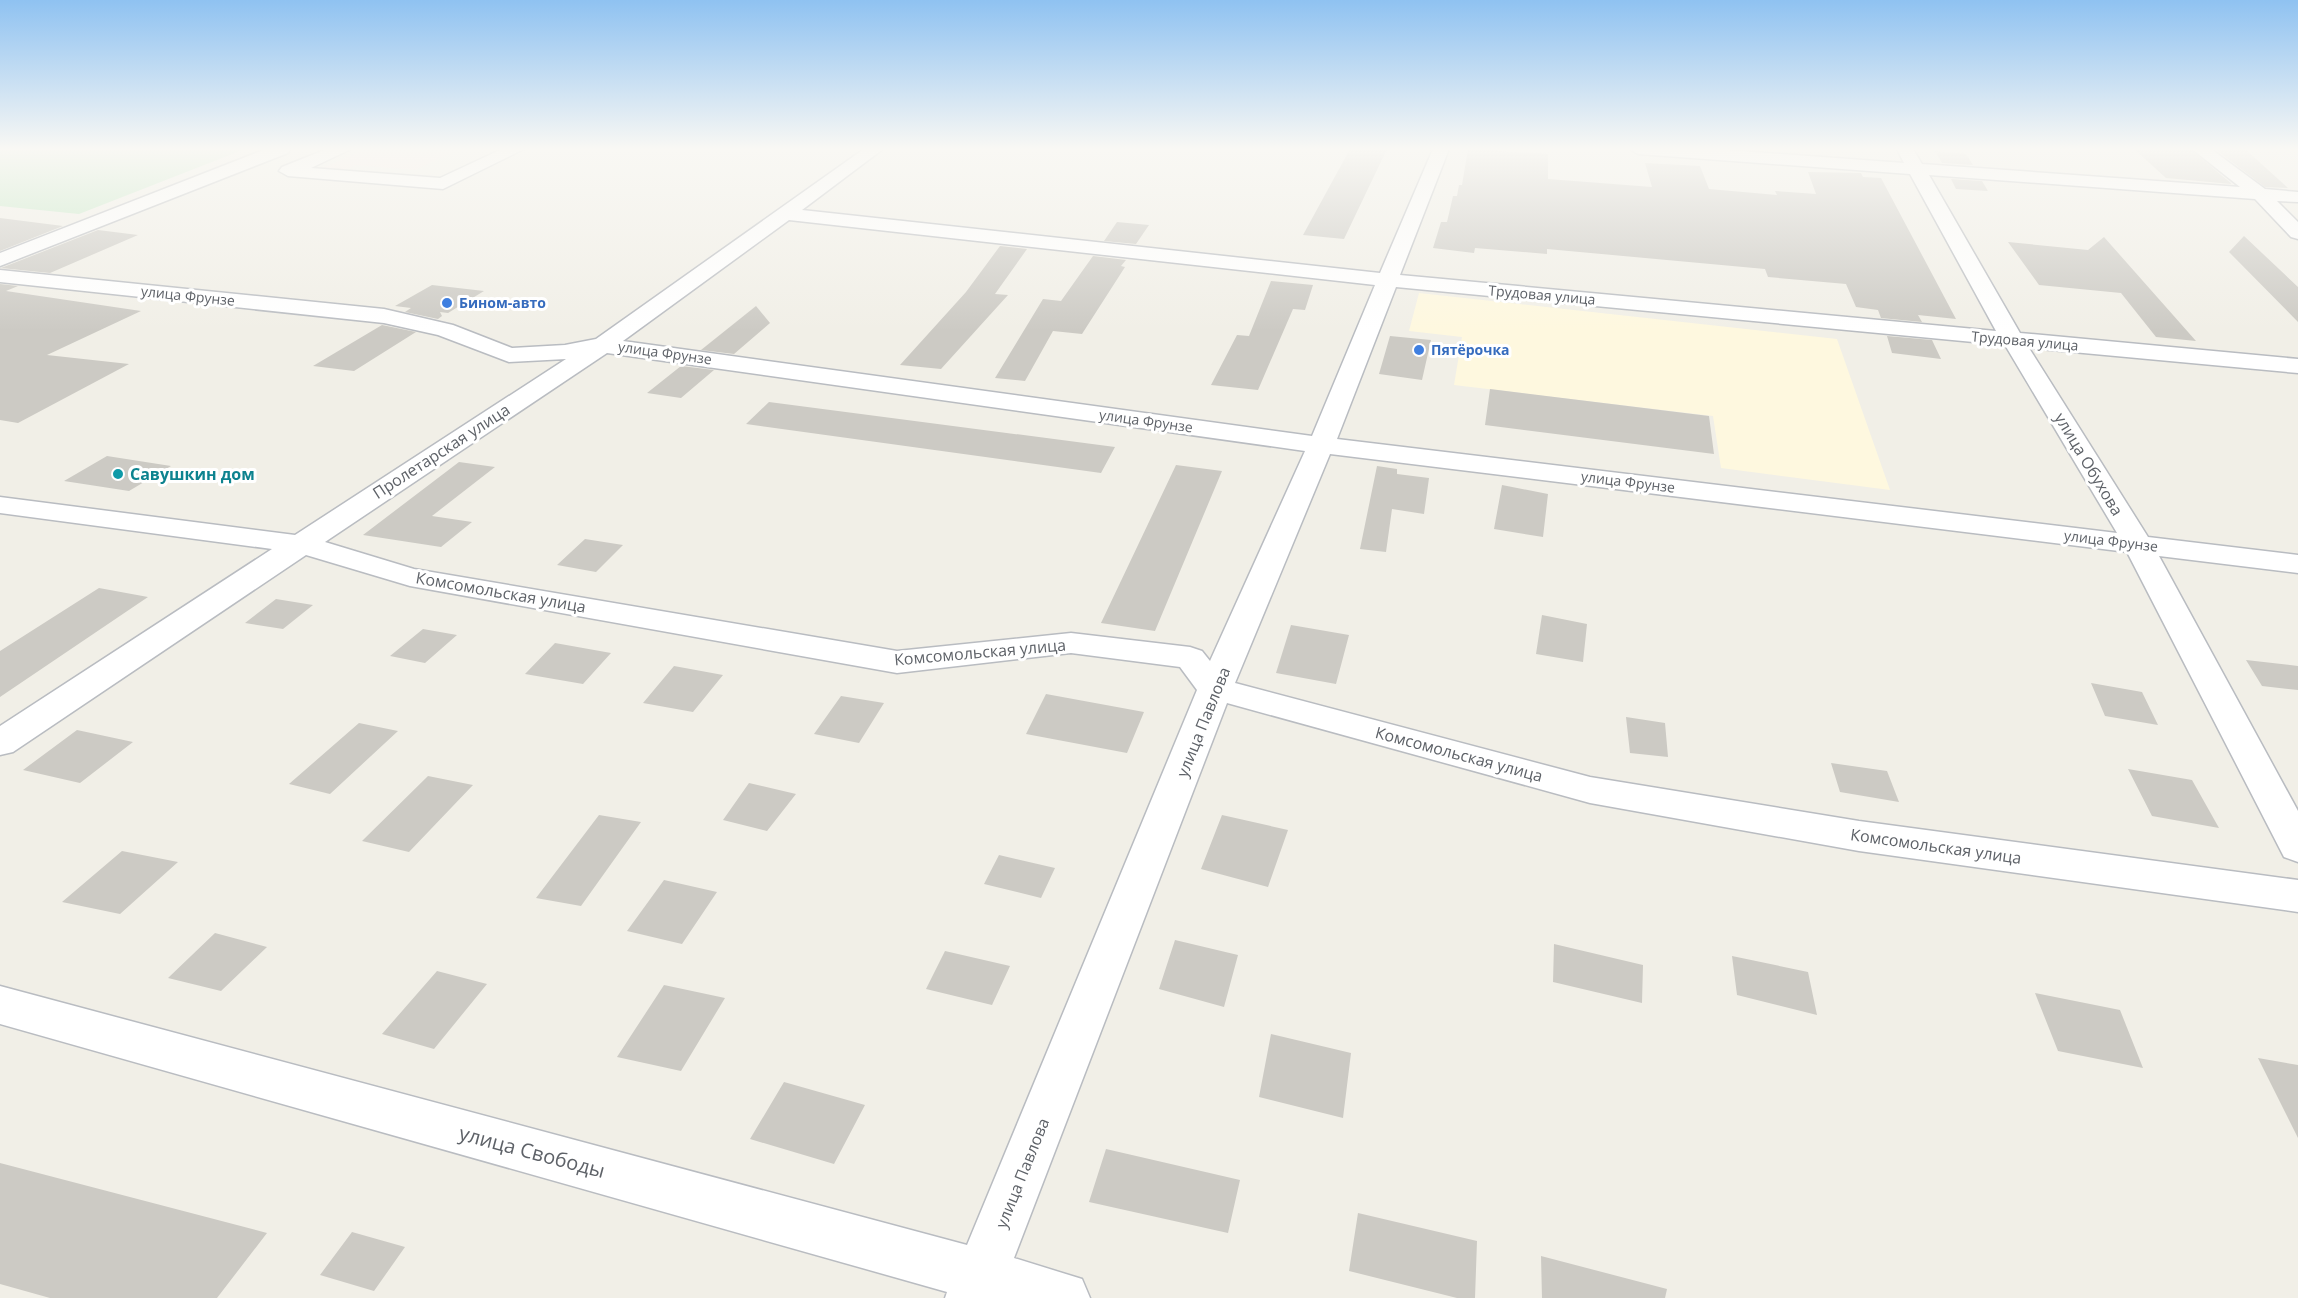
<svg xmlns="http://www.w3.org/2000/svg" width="2298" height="1298" font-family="'Open Sans',sans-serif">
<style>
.commercial{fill:#fef8df}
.medical{fill:#fce8e5}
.green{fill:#c4e8c5}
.building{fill:#cccac4}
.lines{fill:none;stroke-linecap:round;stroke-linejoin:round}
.minor-casing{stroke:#b9bcc1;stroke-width:3}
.minor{fill:#fff;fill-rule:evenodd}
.shop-dot{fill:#3f7fe0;stroke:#fff;stroke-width:2}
.culture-dot{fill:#0f9aa8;stroke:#fff;stroke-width:2}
.labels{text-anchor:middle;stroke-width:6;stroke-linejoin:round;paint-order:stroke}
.far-street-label{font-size:14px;fill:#5e6268;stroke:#fff}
.far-shop-label{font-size:14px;font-weight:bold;fill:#366cbe;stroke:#fff;text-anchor:start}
.street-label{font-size:16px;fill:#5e6268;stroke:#fff}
.culture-label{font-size:16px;font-weight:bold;fill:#0d838f;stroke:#fff;text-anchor:start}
.near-street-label{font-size:20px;fill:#5e6268;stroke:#fff}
</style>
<rect width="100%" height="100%" fill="#f1efe7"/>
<path class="commercial" d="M1419,293L1837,339L1890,490L1721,468L1713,416L1454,385L1462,337L1409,331Z"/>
<path class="medical" d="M366,149L418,151L460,149L415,170L356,165L340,172L318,170Z"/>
<path class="green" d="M0,149H245L79,214L0,206Z"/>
<path class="building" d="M1350,149H1387L1344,239L1303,235Z
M1468,149L1548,154V179L1652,187L1645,163L1700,166L1709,189L1777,195L1775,191L1816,194L1808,172L1861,173L1863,177L1881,178L1956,319L1918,315L1922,322L1881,318L1878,310L1856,307L1846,284L1768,277L1765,269L1547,249V254L1475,248L1474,253L1433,248L1441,222H1447L1453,196H1457L1459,185H1462Z
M2134,149H2190L2232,184L2166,178Z
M2215,149H2245L2288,188L2265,187Z
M1935,151L1966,154L1973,165L1942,163Z
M1951,179L1982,181L1988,191L1956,189Z
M0,218L63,226L0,251Z
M1117,222L1149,225L1136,244L1104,241Z
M98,230L138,235L50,273L1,268Z
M2244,236L2298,287V322L2229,252Z
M2104,237L2196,341L2156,337L2121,293L2039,285L2008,242L2088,250Z
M1000,246L1027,249L995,294L1008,295L941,369L900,365L966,292Z
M1093,256L1126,260L1121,266L1125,267L1082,334L1053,331L1025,381L995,378L1043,299L1061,301Z
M1271,281L1313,285L1305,310L1293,309L1258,390L1211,385L1237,335L1249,336Z
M0,284L18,286L6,291L141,311L47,355L129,364L18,423L0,420Z
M432,285L484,291L448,313L440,312L442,316L438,319L405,312L411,308L395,306Z
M756,306L770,323L734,354L701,350Z
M382,325L416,332L354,371L313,366Z
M1390,336L1431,340L1422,380L1379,374Z
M1887,336L1932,340L1941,359L1892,353Z
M681,366L714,370L681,398L647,393Z
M1490,389L1709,416L1714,454L1485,425Z
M769,402L1115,447L1101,473L746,424Z
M107,456L171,466L129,491L64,481Z
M459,462L495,467L432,516L472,522L441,547L363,535Z
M1176,465L1222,471L1155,631L1101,623Z
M1377,466L1397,469V474L1429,478L1424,514L1392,509L1386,552L1360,549Z
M1502,485L1548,494L1543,537L1494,529Z
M585,539L623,545L596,572L557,565Z
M99,588L148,597L0,697V651Z
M276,599L313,605L283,629L245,623Z
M1542,615L1587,624L1583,662L1536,654Z
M1291,625L1349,635L1336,684L1276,673Z
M423,629L457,635L425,663L390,656Z
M555,643L611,653L583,684L525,674Z
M2246,660L2298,666V690L2262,686Z
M674,666L723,675L693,712L643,703Z
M2091,683L2142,692L2158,725L2105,716Z
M1046,694L1144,712L1127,753L1026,734Z
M841,696L884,703L859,743L814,734Z
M1626,717L1665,723L1668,757L1630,753Z
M359,723L398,731L330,794L289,784Z
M77,730L133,742L80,783L23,770Z
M1831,763L1887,771L1899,802L1840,792Z
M2128,769L2192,780L2219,828L2152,816Z
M428,776L473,785L409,852L362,841Z
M749,783L796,794L767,831L723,820Z
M599,815L641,822L581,906L536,898Z
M1222,815L1288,830L1268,887L1201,869Z
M122,851L178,862L120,914L62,902Z
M999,855L1055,868L1041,898L984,884Z
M664,880L717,892L682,944L627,931Z
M215,933L267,947L221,991L168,978Z
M1175,940L1238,955L1224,1007L1159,989Z
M1554,944L1643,965L1642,1003L1553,982Z
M945,951L1010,966L992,1005L926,989Z
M1732,956L1808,972L1817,1015L1737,995Z
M437,971L487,984L434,1049L382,1034Z
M664,985L725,998L681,1071L617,1057Z
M2035,993L2120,1010L2143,1068L2058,1051Z
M1271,1034L1351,1053L1343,1118L1259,1097Z
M2258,1058L2298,1065V1138Z
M784,1082L865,1105L834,1164L750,1139Z
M1106,1149L1240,1180L1228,1233L1089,1202Z
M0,1163L267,1233L217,1298H50L0,1284Z
M1358,1213L1477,1241L1475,1298H1457L1349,1271Z
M352,1232L405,1247L374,1291L320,1275Z
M1541,1256L1667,1289L1665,1298H1542Z"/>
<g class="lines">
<defs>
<path id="minor" d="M266,149H290L288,153L0,266V253Z
M327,149H351L311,168L440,178L502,149H524L443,189L288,176L279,171L282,167Z
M864,149H883L802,210L1380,273L1433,149H1449L1400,275L1996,331L1910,174L1638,154L1630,149H1711L1904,163L1897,149H1913L1922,164L2240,187L2192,149H2211L2265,189L2298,192V202L2277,201L2298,222V239L2291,237L2255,199L1929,175L2020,333L2298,359V373L2029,348L2148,537L2298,555V573L2159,556L2298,811V862L2284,857L2127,552L1330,454L1235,683L1590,777L1859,821L2298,880V912L1859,851L1590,803L1227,703L1014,1258L1082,1279L1090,1298H945L947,1292L0,1024V986L967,1245L1197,690L1180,667L1071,653L897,673L410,586L306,555L13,752L0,755V726L272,549L0,513V497L295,535L566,359L509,362L438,335L384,323L0,282V270L384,309L453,325L512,348L565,345L596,339ZM789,220L1375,285L1312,436L623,341ZM1396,287L2005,345L2117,533L1337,439ZM607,353L1305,451L1210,661L1202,651L1190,647L1071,633L897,651L414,569L325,542Z"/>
</defs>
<use href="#minor" class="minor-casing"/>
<use href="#minor" class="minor"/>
</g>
<linearGradient id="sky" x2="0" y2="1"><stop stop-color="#8fc2f1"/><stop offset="0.45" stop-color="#f9f8f4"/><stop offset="1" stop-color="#f9f8f4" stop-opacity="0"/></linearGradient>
<rect width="2298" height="331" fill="url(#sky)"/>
<g class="shop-dot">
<circle cx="447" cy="303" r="6"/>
<circle cx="1419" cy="350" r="6"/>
</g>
<circle class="culture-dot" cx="118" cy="474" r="6"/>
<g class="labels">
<g class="far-street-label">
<text transform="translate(1542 295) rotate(5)" y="5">Трудовая улица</text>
<text transform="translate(188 296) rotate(6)" y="5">улица Фрунзе</text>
<text transform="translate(2025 341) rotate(5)" y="5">Трудовая улица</text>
<text transform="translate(665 353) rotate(8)" y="5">улица Фрунзе</text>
<text transform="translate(1146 421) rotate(8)" y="5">улица Фрунзе</text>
<text transform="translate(1628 482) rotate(7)" y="5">улица Фрунзе</text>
<text transform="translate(2111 541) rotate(7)" y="5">улица Фрунзе</text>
</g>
<g class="far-shop-label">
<text x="459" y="308">Бином-авто</text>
<text x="1431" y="355">Пятёрочка</text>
</g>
<g class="street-label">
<text transform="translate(441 451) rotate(-33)" y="6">Пролетарская улица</text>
<text transform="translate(2089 464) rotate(59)" y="6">улица Обухова</text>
<text transform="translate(501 592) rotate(10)" y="6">Комсомольская улица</text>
<text transform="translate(980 652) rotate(-5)" y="6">Комсомольская улица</text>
<text transform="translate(1203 722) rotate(-68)" y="6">улица Павлова</text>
<text transform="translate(1459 754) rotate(15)" y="6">Комсомольская улица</text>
<text transform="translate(1936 846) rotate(8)" y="6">Комсомольская улица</text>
<text transform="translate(1022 1173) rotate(-68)" y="6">улица Павлова</text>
</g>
<g class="culture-label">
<text x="130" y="480">Савушкин дом</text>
</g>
<g class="near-street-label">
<text transform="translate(532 1152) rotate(15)" y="7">улица Свободы</text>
</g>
</g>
</svg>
